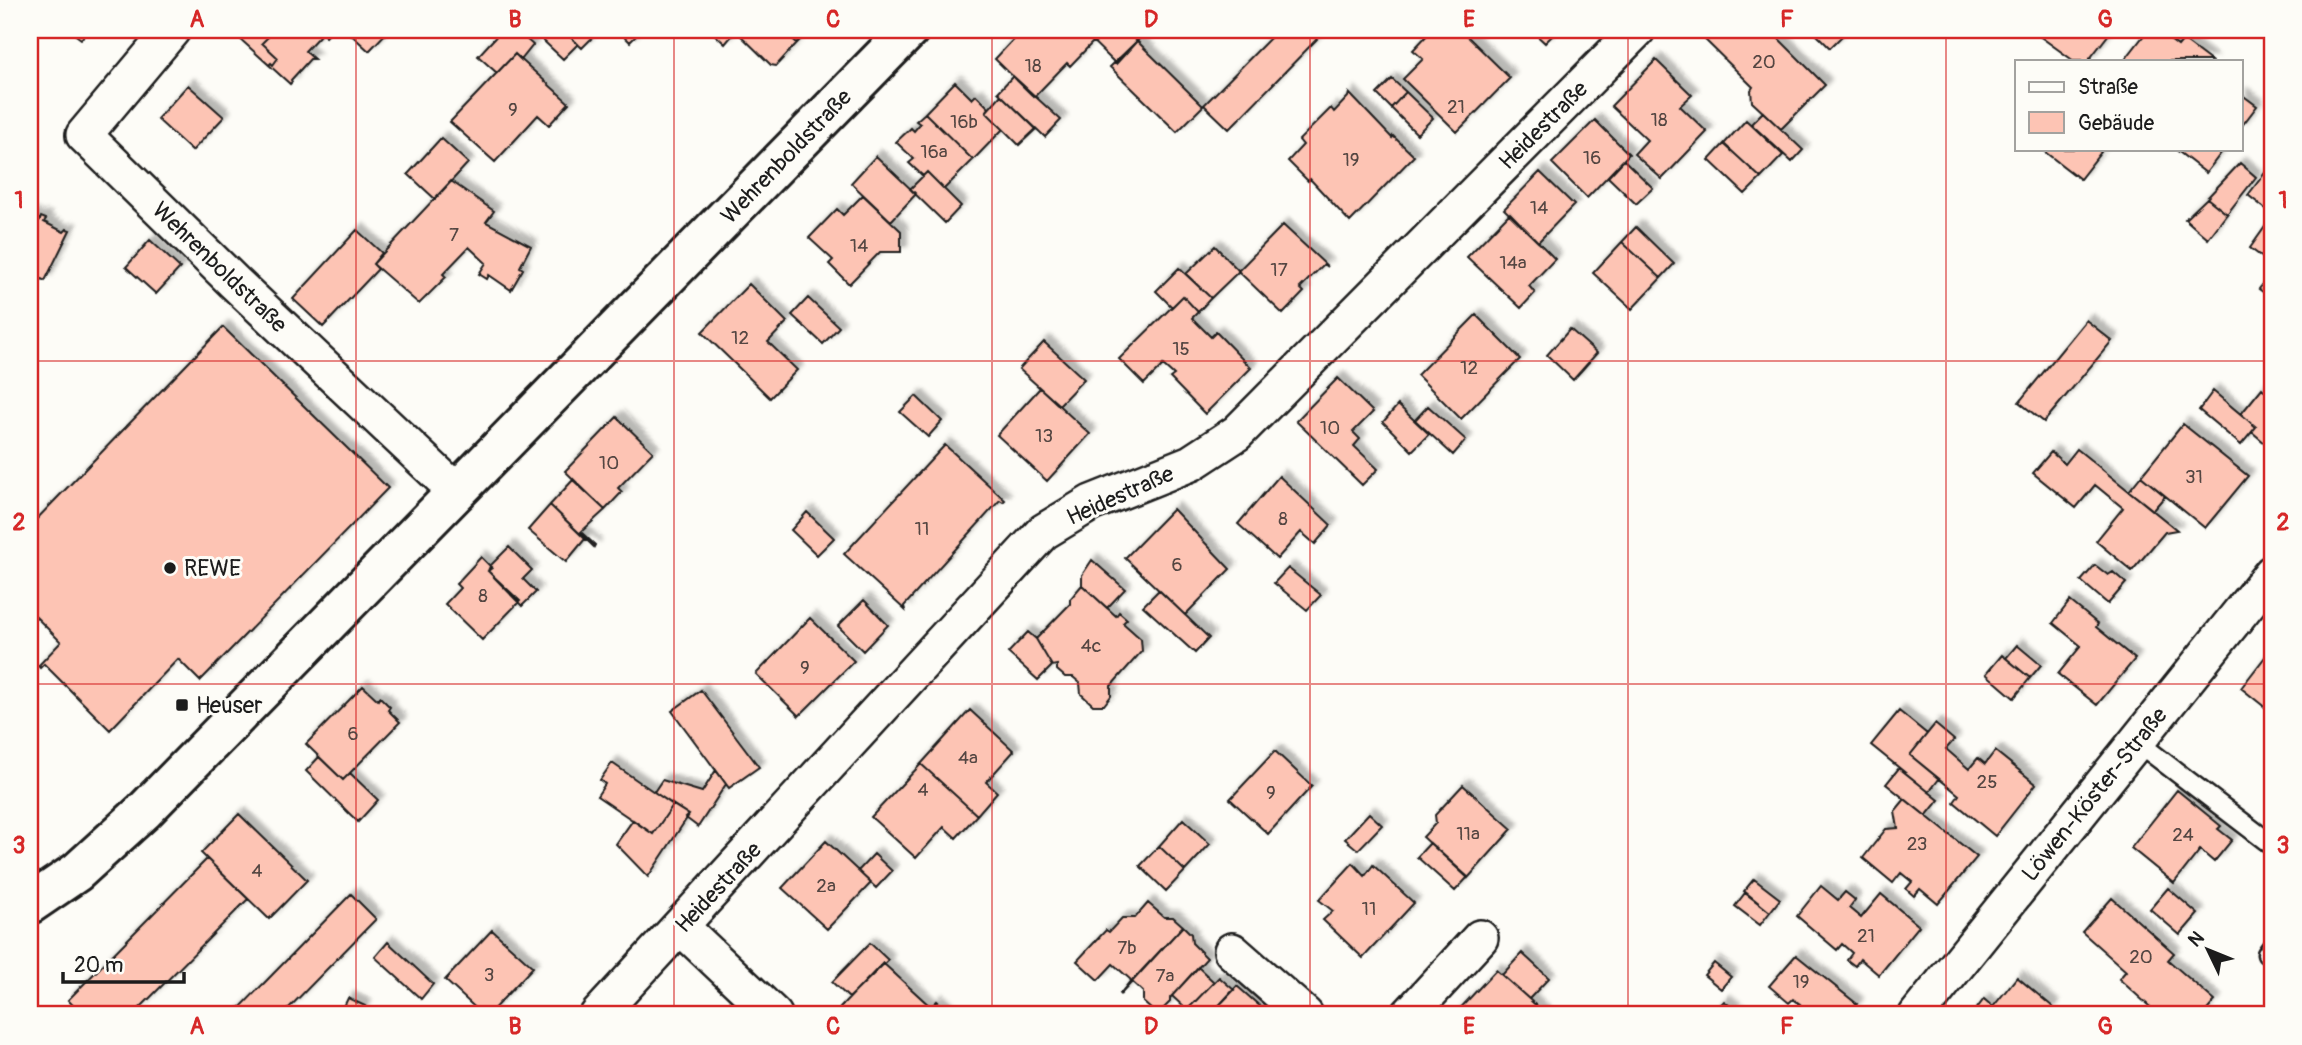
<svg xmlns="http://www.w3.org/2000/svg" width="2302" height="1045" font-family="Pangolin,sans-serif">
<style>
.building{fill:#fdc4b4;stroke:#1c1c1c;stroke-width:2;filter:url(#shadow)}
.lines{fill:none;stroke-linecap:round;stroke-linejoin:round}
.lane-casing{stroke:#1c1c1c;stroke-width:23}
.street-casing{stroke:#1c1c1c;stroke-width:40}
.secondary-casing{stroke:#1c1c1c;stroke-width:44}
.lane{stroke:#fdfcf7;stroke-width:18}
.street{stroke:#fdfcf7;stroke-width:35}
.secondary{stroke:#fdfcf7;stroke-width:38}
.grid{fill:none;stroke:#d62828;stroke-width:2;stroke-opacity:0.55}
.poi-dot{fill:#1c1c1c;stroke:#fdfcf7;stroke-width:2.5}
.labels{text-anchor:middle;stroke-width:6;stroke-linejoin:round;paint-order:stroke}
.number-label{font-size:19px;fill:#544642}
.street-label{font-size:23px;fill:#1c1c1c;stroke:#fdfcf7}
.poi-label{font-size:23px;fill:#1c1c1c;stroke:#fdfcf7;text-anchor:start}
.neatline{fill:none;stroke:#d62828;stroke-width:2.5}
.grid-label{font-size:23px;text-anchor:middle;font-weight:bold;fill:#d62828}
</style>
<defs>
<filter id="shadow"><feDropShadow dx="6" dy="-6" stdDeviation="2" flood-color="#0004"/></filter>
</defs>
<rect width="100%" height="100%" fill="#fdfcf7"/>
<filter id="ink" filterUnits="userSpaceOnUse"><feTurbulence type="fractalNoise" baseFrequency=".0143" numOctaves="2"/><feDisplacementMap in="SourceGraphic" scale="14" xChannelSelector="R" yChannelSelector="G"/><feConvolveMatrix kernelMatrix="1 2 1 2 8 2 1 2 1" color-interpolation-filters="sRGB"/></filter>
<g filter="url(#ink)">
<path class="building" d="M69,30H89L81,39Z
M246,30H259L268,37L262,43L278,58L273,65L271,63L269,65L239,38Z
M259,30H329L331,32L326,37L322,33L305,51L314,59H310L291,80L292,82L290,84L269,65L271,63L273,65L278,58L262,43L268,37Z
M346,30H389L369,51Z
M502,30H516L533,45L521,60L515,54L497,73L478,56Z
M536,30H563L578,44L563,59L534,32Z
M563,30H600L582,48Z
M618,30H642L630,42Z
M710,30H735L736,31L725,44Z
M735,30H783L797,43L776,66L771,65Z
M783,30H810L797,43Z
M1022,30H1071L1079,37L1083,32L1093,42L1070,66L1067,63L1034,97L995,59Z
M1086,30H1125L1137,41L1116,64L1083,32Z
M1125,30H1148L1137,41Z
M1278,30H1307L1317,39L1229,129L1204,105Z
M1432,30H1461L1510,78L1457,132L1403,79L1423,59L1413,50Z
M1531,30H1558L1545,43Z
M1695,30H1780L1783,32L1778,38L1825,85L1781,129L1752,102L1751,90L1753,87Z
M1812,30H1848L1830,48Z
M2031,30H2112L2088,61H2074Z
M2148,30H2157L2178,46L2183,40L2211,61H2124Z
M1137,41L1203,106L1177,132L1110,67Z
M515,54L569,103L549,125L538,115L495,162L450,122Z
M1656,60L1692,95L1680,106L1707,132L1662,179L1634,154L1647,140L1611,106Z
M1013,76L1061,120L1045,137L998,92Z
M1392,79L1406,92L1391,108L1377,94Z
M955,82L972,99L976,95L989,108L986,112L1003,129L973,160L925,113Z
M188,85L224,117L192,151L157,119Z
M1406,92L1433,118L1417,134L1391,108Z
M1349,93L1392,138L1393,136L1414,156L1350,222L1310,179L1308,181L1288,161L1303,145L1299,140L1331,108L1334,112L1348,97Z
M2241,94L2257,106L2241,127Z
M1001,95L1036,129L1019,145L986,112Z
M1763,112L1803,150L1792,162L1751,124Z
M925,113L973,160L944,189L927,172L923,176L909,163L914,159L896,142L911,128L914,131L920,124L916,121Z
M1595,120L1629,154L1587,198L1552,163Z
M1746,120L1783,155L1761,178L1724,144Z
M441,138L468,163L435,199L408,174Z
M1724,144L1761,178L1745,194L1709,160Z
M2041,149H2097L2101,152L2080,179Z
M2175,149H2224L2206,173Z
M876,156L916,194L891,221L851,183Z
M1624,160L1653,188L1636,204L1608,177Z
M2240,163L2256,177L2227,214L2207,198Z
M2268,169L2272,172V214L2248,195Z
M927,172L961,206L945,223L910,189Z
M1540,172L1574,205L1538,242L1504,209Z
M451,181L494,211L486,222L531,246L520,267L523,269L511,290L489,275L487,279L479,274L486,263L469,247L443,274L446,277L419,304L373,264Z
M863,195L901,231V252H880L849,284L829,264L833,260L809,238L837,209L843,215Z
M2207,198L2227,214L2208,239L2185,219Z
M1510,213L1555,259L1529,286L1535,293L1521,308L1467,257Z
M30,215L40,220L41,217L46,219L44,222L64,232L67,229L70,230L45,281L30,273Z
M2272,217V265L2250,248Z
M1283,225L1328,267L1324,264L1300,288L1304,292L1283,314L1238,271Z
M1636,227L1674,264L1661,278L1622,242Z
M357,230L382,253L373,264L378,269L323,327L293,299Z
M150,240L180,268L156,294L126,267Z
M1622,242L1661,278L1632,309L1593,273Z
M1215,246L1239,271L1211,298L1186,274Z
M1179,268L1211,298L1198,312L1183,296L1172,307L1156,291Z
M2272,272V299L2259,289Z
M749,284L787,322L768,342L797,370L770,398L702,332Z
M1183,296L1198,312L1192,318L1211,337L1216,332L1251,368L1205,414L1170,378L1174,375L1163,365L1144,384L1119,359Z
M808,298L839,327L823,344L792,315Z
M1476,315L1520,359L1461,419L1417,375Z
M2086,320L2112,341L2044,422L2019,402Z
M223,327L388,488L200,681L178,659L110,730L44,664L40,668L38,666L61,642L30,611V526Z
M1570,329L1597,353L1573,380L1547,355Z
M1044,342L1084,379L1059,405L1019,369Z
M1338,378L1373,412L1353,432L1360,439L1354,446L1378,469L1362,485L1296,421Z
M1040,388L1090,434L1047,481L997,435Z
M2262,388L2272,397V449L2252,432L2256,427L2241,414Z
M2213,391L2256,427L2241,445L2199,410Z
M916,396L942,421L928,437L900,412Z
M1398,405L1429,434L1412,451L1383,422Z
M1428,406L1466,440L1453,455L1415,420Z
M617,417L653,452L618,488L622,492L605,510L565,471Z
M2183,424L2248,476L2205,528L2141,476Z
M945,445L1005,500L1003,502L1000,500L904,606L905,610L844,554Z
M2077,449L2177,530L2165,532L2132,571L2096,541L2123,508L2095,485L2076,508L2033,473L2051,452L2065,464Z
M1279,476L1331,525L1315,544L1301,532L1277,559L1238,524Z
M2141,476L2165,496L2153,510L2129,491Z
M573,480L605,510L581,532L595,545L594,547L550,505Z
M550,505L585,539L566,562L528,530Z
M1173,509L1230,569L1185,615L1125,558Z
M807,512L834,538L817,555L791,530Z
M509,547L532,570L523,579L536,592L522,606L488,571L490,566Z
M481,557L492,568L488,571L520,601L482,640L445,604L460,588L456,584Z
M1092,560L1125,589L1107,608L1082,585V575Z
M2095,565L2108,575L2113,572L2126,583L2108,604L2081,581Z
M1288,568L1321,595L1307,610L1274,583Z
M1082,585L1116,616L1119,612L1127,619L1123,623L1141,639L1142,651L1111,686V696L1104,705H1093L1081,694L1080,683L1073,677H1065L1057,670V665L1052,666L1036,639L1070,604V599Z
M1159,590L1209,638L1195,653L1143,606Z
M864,600L888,625L863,651L838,626Z
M2070,601L2098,624L2096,627L2135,659L2097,705L2058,674L2081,646L2053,623Z
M810,618L854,661L799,716L756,674Z
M1028,632L1036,639L1052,666L1038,680L1008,653Z
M2017,645L2041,665L2030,678L2006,658Z
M2272,648V713L2241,688Z
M2002,655L2030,678L2014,698L1986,674Z
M363,686L378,700L380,697L390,707L388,710L400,722L343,780L306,744Z
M701,690L759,767L729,788L672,711Z
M970,710L1014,751L986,782L997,792L977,815L921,764Z
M1899,711L1927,734L1910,755L1939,779L1929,792L1871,745Z
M1935,724L1954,740L1946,749L1969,769L1978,758L1985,764L1995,751L2036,784L1995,836L1954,802L1959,795L1910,755Z
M1275,751L1312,786L1268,834L1230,799Z
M319,757L343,780L350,773L378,800L358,822L306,771Z
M612,763L673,805L653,834L597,796L605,784L600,780Z
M921,764L977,815L956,838L944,827L916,858L871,817Z
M1899,768L1939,800L1926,816L1886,784Z
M716,770L726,784L698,827L686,818L689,815L654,792L662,780L702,792Z
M1463,785L1512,829L1468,878L1423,837L1436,823L1435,815Z
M2177,790L2221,826L2218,829L2232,840L2214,862L2200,850L2174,883L2131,848Z
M1905,799L1977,857L1938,904L1920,889L1914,896L1906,889L1912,882L1901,873L1893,883L1863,858L1886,829L1898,828L1895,811Z
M673,805L689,815L648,877L616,844L633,820L653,834Z
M1369,813L1382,825L1358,850L1345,839Z
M239,814L307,880L269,919L201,853Z
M1183,819L1210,844L1185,871L1159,846Z
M826,841L871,883L827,929L782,888Z
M1430,843L1468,877L1455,891L1417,857Z
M1159,846L1185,871L1166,891L1140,866Z
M874,854L892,871L876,888L858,871Z
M207,859L248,899L133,1015H82L68,1000Z
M1353,863L1365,876L1373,865L1414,903L1363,958L1323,920L1333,911L1319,900Z
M1754,879L1780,899L1770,912L1744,891Z
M1821,886L1838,900L1845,892L1855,900L1849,908L1861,918L1881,894L1919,926L1879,975L1860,959L1855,966L1847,960L1852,953L1842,944L1837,950L1797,916Z
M2168,888L2198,914L2180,935L2150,909Z
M1745,893L1770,912L1760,925L1735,906Z
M351,894L376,919L282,1015H233Z
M2112,898L2174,953L2168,960L2215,1001L2203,1015H2159L2119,979L2126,971L2082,932Z
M1148,903L1164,917H1173L1183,926L1119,995L1131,980L1113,964L1098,980L1077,961L1106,930L1109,932L1122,918H1135Z
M1183,926L1191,934L1192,943L1207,958L1170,998V1002L1162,1010L1153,1011L1143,1002V992L1132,982L1120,995Z
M492,930L533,967L488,1015H483L445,980Z
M388,942L433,984L421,999L375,957Z
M870,943L888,960L849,998L832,982Z
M1522,953L1549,978L1529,999L1502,975Z
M1796,955L1857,1004L1848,1015H1791L1800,1004L1793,999L1789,1003L1769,986Z
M883,963L931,1007L937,1001L952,1015H848L840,1008Z
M1714,963L1731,977L1721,989L1704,975Z
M1198,967L1214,982L1187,1010L1172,996Z
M1496,970L1529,999L1546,1015H1454Z
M1219,977L1234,990L1210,1015H1182Z
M2017,977L2053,1007L2046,1015H2004L1993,1007Z
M1237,986L1270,1015H1210Z
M348,998L365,1006L360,1015H340Z
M1984,999L1993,1007L2004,1015H1972Z
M1724,1001L1741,1015H1711Z"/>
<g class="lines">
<defs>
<path id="lane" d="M2136,741L2272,845
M2267,954L2272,947"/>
<path id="street" d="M172,30L84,135L234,282L457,492
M681,927L774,1015
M1232,951L1305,1015
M598,1015L1043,532L1091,503L1191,463L1237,433L1637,30
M1409,1015L1480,938
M1917,1015L2272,573"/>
<path id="secondary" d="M30,904L77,872L144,811L909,30"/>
</defs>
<use href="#lane" class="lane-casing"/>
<use href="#street" class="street-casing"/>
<use href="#secondary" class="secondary-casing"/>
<use href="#lane" class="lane"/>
<use href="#street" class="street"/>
<use href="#secondary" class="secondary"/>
</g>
</g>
<path class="grid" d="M356,30V1015M674,30V1015M992,30V1015M1310,30V1015M1628,30V1015M1946,30V1015M30,361H2272M30,684H2272"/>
<g class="poi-dot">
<circle cx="170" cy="568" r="7"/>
<rect x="175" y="698" width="14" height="14" rx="3.5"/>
</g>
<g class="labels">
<g class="number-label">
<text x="1764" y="68">20</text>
<text x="1033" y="72">18</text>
<text x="1456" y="113">21</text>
<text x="513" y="116">9</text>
<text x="1659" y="126">18</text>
<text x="964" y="128">16b</text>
<text x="934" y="158">16a</text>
<text x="1592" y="164">16</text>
<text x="1351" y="166">19</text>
<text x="1539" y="214">14</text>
<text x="454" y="241">7</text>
<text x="859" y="252">14</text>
<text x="1513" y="269">14a</text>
<text x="1279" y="276">17</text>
<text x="740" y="344">12</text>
<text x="1181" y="355">15</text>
<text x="1469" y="374">12</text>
<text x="1330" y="434">10</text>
<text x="1044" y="442">13</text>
<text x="609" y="469">10</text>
<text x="2194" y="483">31</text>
<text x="1283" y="525">8</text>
<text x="922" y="535">11</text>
<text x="1177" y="571">6</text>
<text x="483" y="602">8</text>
<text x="1091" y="652">4c</text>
<text x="805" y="674">9</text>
<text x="353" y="740">6</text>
<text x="968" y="764">4a</text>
<text x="1987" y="788">25</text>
<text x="923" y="796">4</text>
<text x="1271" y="799">9</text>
<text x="1468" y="840">11a</text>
<text x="2183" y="841">24</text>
<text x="1917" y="850">23</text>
<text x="257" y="877">4</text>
<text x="826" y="892">2a</text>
<text x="1369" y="915">11</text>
<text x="1866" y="942">21</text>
<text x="1127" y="954">7b</text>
<text x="2141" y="963">20</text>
<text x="489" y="981">3</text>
<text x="1165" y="982">7a</text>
<text x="1801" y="988">19</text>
</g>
<g class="street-label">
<text transform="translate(1543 125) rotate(-45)" y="8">Heidestraße</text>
<text transform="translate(786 156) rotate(-46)" y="8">Wehrenboldstraße</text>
<text transform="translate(220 267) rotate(44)" y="8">Wehrenboldstraße</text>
<text transform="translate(1120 495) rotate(-24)" y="8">Heidestraße</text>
<text transform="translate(2094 794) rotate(-51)" y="8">Löwen-Köster-Straße</text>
<text transform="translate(718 887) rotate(-47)" y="8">Heidestraße</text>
</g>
<g class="poi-label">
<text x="184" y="576">REWE</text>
<text x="196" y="713">Heuser</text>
</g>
</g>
<rect width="2302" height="1045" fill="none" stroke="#fdfcf7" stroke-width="77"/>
<rect x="2015" y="60" width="228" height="91" fill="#fdfcf7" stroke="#a3a29f" stroke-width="2"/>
<rect x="2029" y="82" width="35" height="10" fill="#fdfcf7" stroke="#a3a29f" stroke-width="2"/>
<text x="2078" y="94" font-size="21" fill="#1c1c1c">Straße</text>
<rect x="2029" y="112" width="35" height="21" fill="#fdc4b4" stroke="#a3a29f" stroke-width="2"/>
<text x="2078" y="130" font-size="21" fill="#1c1c1c">Gebäude</text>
<g transform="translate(2208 950) rotate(313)" stroke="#fdfcf7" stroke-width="5" paint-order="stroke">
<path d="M0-5L12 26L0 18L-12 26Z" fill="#1c1c1c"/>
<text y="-10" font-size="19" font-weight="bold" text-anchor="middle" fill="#1c1c1c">N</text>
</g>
<path d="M63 972v10h121v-10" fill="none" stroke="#1c1c1c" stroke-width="3.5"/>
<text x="74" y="972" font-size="21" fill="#1c1c1c" stroke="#fdfcf7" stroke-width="5" paint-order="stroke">20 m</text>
<rect x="38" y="38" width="2226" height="968" class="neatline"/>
<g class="grid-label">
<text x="197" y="27">A</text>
<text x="515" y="27">B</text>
<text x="833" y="27">C</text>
<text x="1151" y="27">D</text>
<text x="1469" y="27">E</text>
<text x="1787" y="27">F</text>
<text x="2105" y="27">G</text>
<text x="19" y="208">1</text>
<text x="2283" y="208">1</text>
<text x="19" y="530">2</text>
<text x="2283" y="530">2</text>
<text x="19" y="853">3</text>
<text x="2283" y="853">3</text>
<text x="197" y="1034">A</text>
<text x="515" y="1034">B</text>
<text x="833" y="1034">C</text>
<text x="1151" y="1034">D</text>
<text x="1469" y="1034">E</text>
<text x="1787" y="1034">F</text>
<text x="2105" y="1034">G</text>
</g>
</svg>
